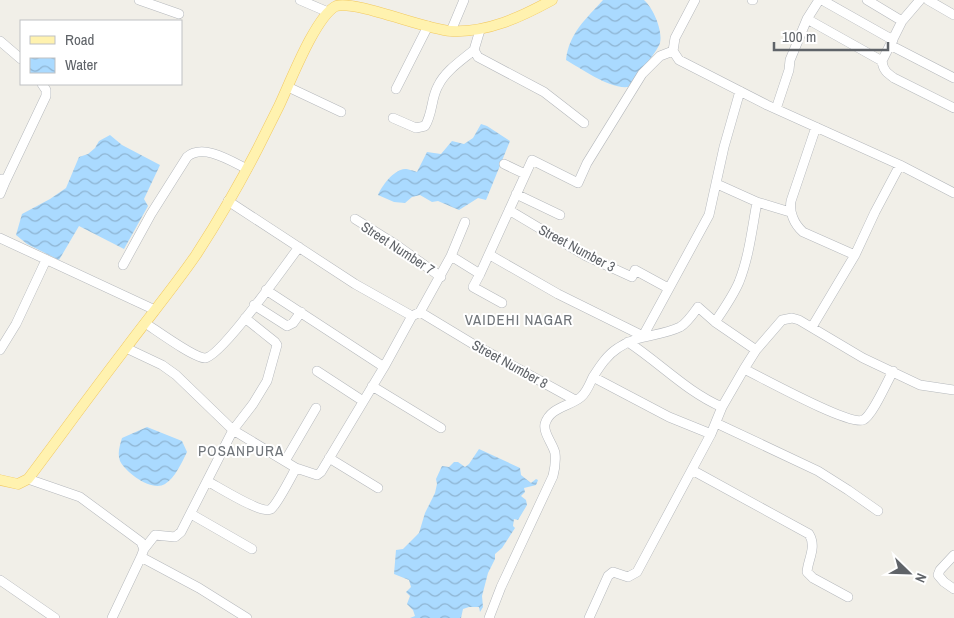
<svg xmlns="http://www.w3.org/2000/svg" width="954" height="618" font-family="'Archivo Narrow',sans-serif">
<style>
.water{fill:url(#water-waves)}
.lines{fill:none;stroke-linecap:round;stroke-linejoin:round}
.minor-casing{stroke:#b5b8bc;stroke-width:10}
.major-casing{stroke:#f2c960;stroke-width:11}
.minor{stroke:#fff;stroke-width:9}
.major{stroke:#fff2af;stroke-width:10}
.labels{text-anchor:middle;stroke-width:4;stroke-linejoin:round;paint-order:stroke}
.street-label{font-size:14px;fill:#5f6368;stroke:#fff}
.neighbourhood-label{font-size:15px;letter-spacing:1px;fill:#70757a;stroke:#fff}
</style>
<defs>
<pattern id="water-waves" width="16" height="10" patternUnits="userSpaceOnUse" patternTransform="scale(1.25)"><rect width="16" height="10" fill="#aadaff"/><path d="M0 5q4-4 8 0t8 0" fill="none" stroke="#8eb4d2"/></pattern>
</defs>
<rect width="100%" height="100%" fill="#f1efe8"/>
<path class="water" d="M603,0H644C653,8 663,30 660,43C657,52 635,78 628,87C609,89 582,69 566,60C569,33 586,19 603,0Z
M481,124L487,126L510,141L486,200L478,198L459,210L438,201L432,202L420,195L412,197L405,203L394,202L378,195C382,186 393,170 405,169C408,169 414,171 417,172L427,152L441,154L452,141L464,144L473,138Z
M110,135L122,145L160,165L144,199L148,206L124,249L79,226L59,260L27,244L16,235L22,214L50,199L66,188L79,157L88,154L95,148L99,141Z
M147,427L182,441L187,452C182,462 175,478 165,484C152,492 126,473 120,461C117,453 120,445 122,438Z
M479,449L520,468L521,475L531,483L536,479L538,480L536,485L524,488L525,492L521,496L526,500L527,505L518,520L514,519L513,526L515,528L502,548L495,554V559L488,573L482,596L483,607L480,612L479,607H469L463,609L461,618H410L415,616L413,610L407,604L410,596L406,592L411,587L409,580L394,574L396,550L403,549L419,533L425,513L435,493L437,484L436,479L442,466L449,467L454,462H458L465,467L469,464Z"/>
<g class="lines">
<defs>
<path id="minor" d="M139,0L179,14
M300,0L328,12
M695,0L675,38L673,51L679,60L767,105L900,165L954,193
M752,0H753
M822,0L893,40
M867,0L902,21
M920,0L902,21L882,61C883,70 887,73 894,78L954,108
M928,0L954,15
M807,19L882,61
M480,30L474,50L478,57L544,92L584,123
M451,31L464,0
M0,41L21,59
M890,45L954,78
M288,87L341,112
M396,89L428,26
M776,109L789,70L790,60L807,19L819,0
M393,118L416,128L425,126C433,113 431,98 438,86C445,71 462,60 474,50
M816,127L791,201C789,212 794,224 803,232L855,255
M504,164L525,174
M5,182L46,96V90L42,84
M717,184L757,202L790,212
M0,194L5,182L2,179
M516,194L560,215
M228,201L355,284L412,316
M509,210L586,256L632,277L635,270L668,288
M355,219L395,244L441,277
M0,238L155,310
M490,255L558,294L643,336L709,215L724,147L740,91
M451,256L465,222
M123,265L151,214L187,157C203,143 231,161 247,169
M480,274L473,287L502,303
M266,290L384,367
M254,305L287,326L293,323L301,312
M420,312L473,344L575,400
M715,322C724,309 733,296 739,282C749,257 752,229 757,202
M145,323C156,330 194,358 205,358C221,357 286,264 299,247
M812,327L855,255L875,212L900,165
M628,342C660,363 687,392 722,407
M126,348L162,365L176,375L233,430L296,468L317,475L321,472L384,367L412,316L420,312L451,256L480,274L532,160L578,183L587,163L642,74L660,56L673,51
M0,350L16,324L46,260
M744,369C761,377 849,426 863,420C872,416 887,382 893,371
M317,371L363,401
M593,377L669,417L711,434
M372,386L441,428
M716,423L818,471L848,490L878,511
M329,458L378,488
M285,461L316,408
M692,470L809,534C817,547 808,559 807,572L813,578L848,597
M28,479L80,497L141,542L144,549L141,557L112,618
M207,481C217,486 262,515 271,509C278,503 291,477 296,468
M191,514L252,549
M144,549L155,535L175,537L181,532L233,430L253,404L267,381L277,345L275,342L245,318
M954,555L940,570L938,575L944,582L954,589
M141,557L199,588L247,618
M0,580L55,618
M489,618L501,587L553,476C555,468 556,461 555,453C553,444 543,433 545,424C550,407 569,407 581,397C587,392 590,383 593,377C600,366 607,355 618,348C638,334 659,337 680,327C687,323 693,314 698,307L715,322L756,350
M589,618L608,576L613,572L628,577L637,572L711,434L722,407L744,369L756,350L782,320L792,318L799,320L863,358L920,385L954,390"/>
<path id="major" d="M0,480L18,484L28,479C61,435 93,391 126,348C149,317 174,287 196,255C218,221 239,185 258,148C265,134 272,120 279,106C290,83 315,17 336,6C356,0 423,29 451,31C487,33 521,17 552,0"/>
</defs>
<use href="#minor" class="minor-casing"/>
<use href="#major" class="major-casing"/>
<use href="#minor" class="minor"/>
<use href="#major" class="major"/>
</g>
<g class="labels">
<g class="street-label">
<text transform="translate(398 248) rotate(33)" y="5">Street Number 7</text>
<text transform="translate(577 248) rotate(28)" y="5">Street Number 3</text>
<text transform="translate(510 364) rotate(29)" y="5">Street Number 8</text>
</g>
<g class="neighbourhood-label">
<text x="519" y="325">VAIDEHI NAGAR</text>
<text x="241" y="456">POSANPURA</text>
</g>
</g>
<rect x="20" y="20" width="162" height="65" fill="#ffffff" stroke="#bfc1c3"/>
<rect x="30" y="36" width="25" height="8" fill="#fff2af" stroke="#bfc1c3"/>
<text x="65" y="45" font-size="15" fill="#5f6368">Road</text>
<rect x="30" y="58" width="25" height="15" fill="url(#water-waves)" stroke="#bfc1c3"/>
<text x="65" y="70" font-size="15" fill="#5f6368">Water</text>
<g transform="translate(909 573) rotate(113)" stroke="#ffffff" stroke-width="4" paint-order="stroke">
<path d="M0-4L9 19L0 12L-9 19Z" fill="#5f6368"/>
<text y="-8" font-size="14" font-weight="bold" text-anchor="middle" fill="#5f6368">N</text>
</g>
<path d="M774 42v8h114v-8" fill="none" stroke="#5f6368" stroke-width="2.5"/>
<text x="782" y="42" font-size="15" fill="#5f6368" stroke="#ffffff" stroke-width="4" paint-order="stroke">100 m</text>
</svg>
